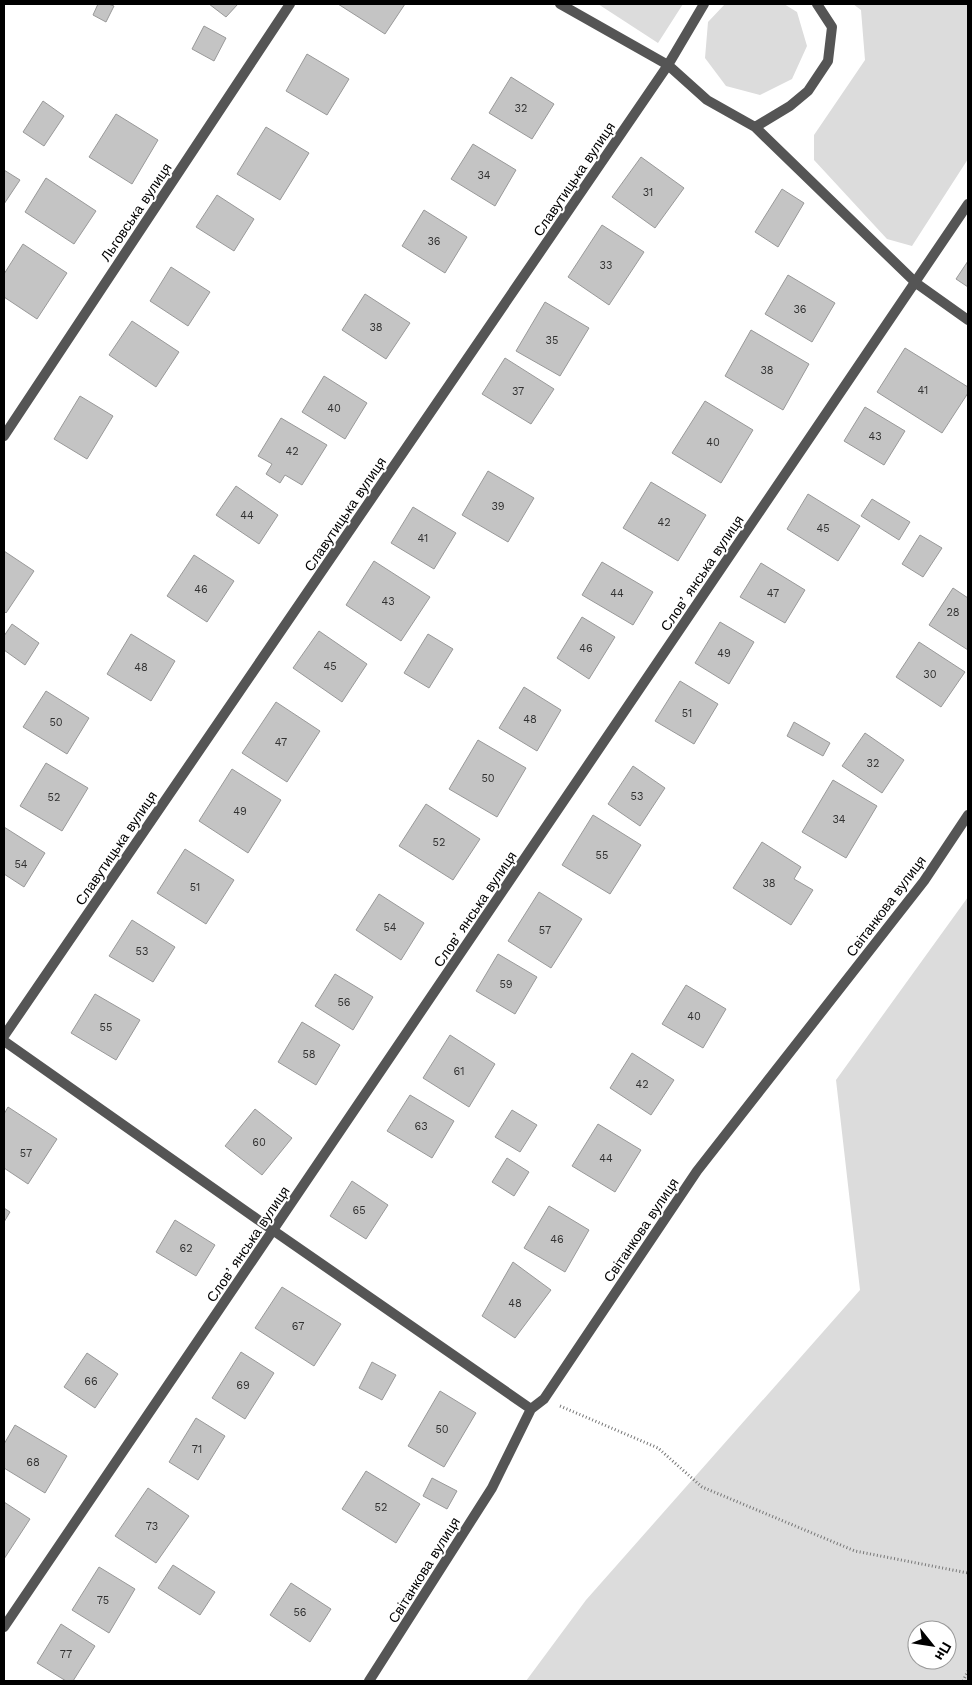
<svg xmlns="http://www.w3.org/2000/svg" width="972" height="1685" font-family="'Work Sans',sans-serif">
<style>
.green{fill:#dcdcdc;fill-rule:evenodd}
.building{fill:#c4c4c4;stroke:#999}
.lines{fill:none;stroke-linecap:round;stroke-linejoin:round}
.path{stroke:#777;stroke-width:3;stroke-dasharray:1 2.5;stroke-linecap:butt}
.street{stroke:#555;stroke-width:10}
.labels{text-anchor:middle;stroke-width:4;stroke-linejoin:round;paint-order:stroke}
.number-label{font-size:11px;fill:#313131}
.street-label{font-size:14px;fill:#000;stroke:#fff}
</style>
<rect width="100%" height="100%" fill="#fff"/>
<path class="green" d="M598,4H683L658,43Z
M725,4H784L797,12L807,46L792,79L760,95L726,86L705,58L708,22Z
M853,4H968V159L912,246L887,239L814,160V135L865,60L861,10Z
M968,897V1681H526L586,1600L860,1290L836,1080ZM917,1630H947V1660H917Z"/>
<path class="building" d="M98,4H108L114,6L106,22L93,15Z
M209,4H238L226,17Z
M338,4H405L385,34Z
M204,26L226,38L214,61L192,49Z
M307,54L349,79L327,115L286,91Z
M511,77L554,104L532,139L489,113Z
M43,101L64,116L44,146L23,132Z
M116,114L158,140L132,184L89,157Z
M266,127L309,153L280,200L237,174Z
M473,144L516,170L495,206L451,179Z
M641,157L684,188L655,228L612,197Z
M4,170L20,180L4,204Z
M46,178L96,211L74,244L25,212Z
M782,189L804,203L778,247L755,232Z
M217,195L254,219L234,251L196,227Z
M424,210L467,237L445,273L402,246Z
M602,225L644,252L609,305L568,277Z
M23,244L67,273L37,319L4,297V274Z
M968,261V287L956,279Z
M171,267L210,292L188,326L150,301Z
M788,275L835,303L812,342L765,314Z
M365,294L410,323L386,359L342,330Z
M545,302L589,328L560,376L516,351Z
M132,321L179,352L156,387L109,355Z
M751,330L809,364L783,410L725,376Z
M905,348L968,387V393L942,433L877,392Z
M505,358L554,389L531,424L482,394Z
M324,376L367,403L345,439L302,412Z
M80,396L113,416L87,459L54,439Z
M705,401L753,430L721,483L672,453Z
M865,407L905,431L884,465L844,441Z
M281,418L327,445L302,485L285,475L280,483L266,474L272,464L258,456Z
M488,471L534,498L508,542L462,515Z
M651,482L706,515L678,561L623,528Z
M236,486L278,515L259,544L216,515Z
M808,494L860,526L838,561L787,529Z
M872,499L910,522L899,540L861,516Z
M413,507L456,533L434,569L391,543Z
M920,535L942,548L923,577L902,564Z
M4,551L34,571L6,613L4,611Z
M194,555L234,581L207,622L167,596Z
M374,561L430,597L401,641L346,605Z
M602,562L653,592L633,625L582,595Z
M761,563L805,590L785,623L740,597Z
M953,588L968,598V650L929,625Z
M582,617L615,637L589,679L557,658Z
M720,622L754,642L729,684L695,663Z
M12,624L39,643L25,665L4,650V636Z
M319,631L367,664L342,702L293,668Z
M131,634L175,661L151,701L107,674Z
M428,634L453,649L429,688L404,673Z
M919,642L965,672L941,707L896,677Z
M680,681L718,704L694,744L655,721Z
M524,687L561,710L537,751L499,728Z
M46,691L89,718L67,754L23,727Z
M276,702L320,731L287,782L242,753Z
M794,722L830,743L823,756L787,736Z
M865,733L904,760L882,793L842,766Z
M478,740L526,768L497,817L449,789Z
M46,763L88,788L62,831L20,806Z
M633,766L665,788L640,826L608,804Z
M232,769L281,800L248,853L199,821Z
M833,780L877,806L846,858L802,832Z
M426,804L480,839L453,880L399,846Z
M593,815L641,845L610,894L562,865Z
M4,827L45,853L24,887L4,874Z
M762,842L801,867L794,879L813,890L791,925L733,888Z
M185,849L234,880L206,924L157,893Z
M539,892L582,919L551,968L508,941Z
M379,894L424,923L401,960L356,930Z
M132,920L175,947L153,982L109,956Z
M498,954L537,977L515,1014L476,991Z
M335,974L373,997L353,1030L315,1006Z
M686,985L726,1009L703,1048L662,1024Z
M95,994L140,1020L116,1060L71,1033Z
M302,1022L340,1045L316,1085L278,1062Z
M450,1035L495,1064L469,1107L423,1078Z
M632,1053L674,1080L651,1115L610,1088Z
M410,1095L454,1121L432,1158L387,1131Z
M8,1107L57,1139L28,1184L4,1168V1114Z
M255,1109L292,1138L262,1175L225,1146Z
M512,1110L537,1125L520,1152L495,1137Z
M598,1124L641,1150L615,1192L572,1166Z
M507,1158L529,1172L514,1196L492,1182Z
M352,1181L388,1205L366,1239L330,1216Z
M549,1206L589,1230L565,1272L524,1248Z
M4,1208L10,1212L4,1222Z
M175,1220L215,1245L196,1276L156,1252Z
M513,1262L551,1290L515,1338L482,1316Z
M282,1287L341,1324L314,1366L255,1328Z
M241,1352L274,1373L245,1419L212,1398Z
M87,1353L118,1374L95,1408L64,1387Z
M372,1362L396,1375L382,1400L359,1388Z
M440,1391L476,1413L444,1467L408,1446Z
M196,1418L225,1436L198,1480L169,1462Z
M15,1425L67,1456L45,1493L4,1468V1444Z
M366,1471L420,1504L396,1543L342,1509Z
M432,1478L457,1491L447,1509L423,1496Z
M148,1488L189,1516L156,1563L115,1536Z
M4,1502L30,1519L4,1559Z
M173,1565L215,1592L200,1615L158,1588Z
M99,1567L135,1589L109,1633L72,1610Z
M291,1583L331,1609L310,1642L270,1615Z
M61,1624L95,1646L73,1681H66L37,1663Z"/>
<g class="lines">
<path class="path" d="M560,1406L658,1448L702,1487L855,1551L968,1573
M963,1681L968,1671"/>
<path class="street" d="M560,4L668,65L707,100L755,127L916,283L968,320
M755,127L790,106L808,91L828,61L832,27L817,4
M4,436L290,4
M4,1036L668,65L704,4
M4,1041L274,1231L531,1409
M4,1627L968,204
M369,1681L492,1488L531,1409L544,1399L697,1171L924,881L968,815"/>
</g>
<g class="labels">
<g class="number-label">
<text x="521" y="112">32</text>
<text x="484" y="179">34</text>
<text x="648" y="196">31</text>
<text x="434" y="245">36</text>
<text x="606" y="269">33</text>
<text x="800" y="313">36</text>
<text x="376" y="331">38</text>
<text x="552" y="344">35</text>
<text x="767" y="374">38</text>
<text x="923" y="394">41</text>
<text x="518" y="395">37</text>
<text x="334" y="412">40</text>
<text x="875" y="440">43</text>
<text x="713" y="446">40</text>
<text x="292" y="455">42</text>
<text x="498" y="510">39</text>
<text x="247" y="519">44</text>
<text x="664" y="526">42</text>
<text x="823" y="532">45</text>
<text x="423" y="542">41</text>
<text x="201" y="593">46</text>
<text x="617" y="597">44</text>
<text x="773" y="597">47</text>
<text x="388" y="605">43</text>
<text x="953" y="616">28</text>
<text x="586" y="652">46</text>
<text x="724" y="657">49</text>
<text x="330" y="670">45</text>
<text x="141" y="671">48</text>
<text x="930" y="678">30</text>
<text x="687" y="717">51</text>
<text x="530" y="723">48</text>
<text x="56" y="726">50</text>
<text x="281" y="746">47</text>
<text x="873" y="767">32</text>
<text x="488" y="782">50</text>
<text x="637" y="800">53</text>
<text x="54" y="801">52</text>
<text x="240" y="815">49</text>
<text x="839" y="823">34</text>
<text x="439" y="846">52</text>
<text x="602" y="859">55</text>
<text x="21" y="868">54</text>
<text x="769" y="887">38</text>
<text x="195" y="891">51</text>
<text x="390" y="931">54</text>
<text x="545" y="934">57</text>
<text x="142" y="955">53</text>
<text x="506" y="988">59</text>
<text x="344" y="1006">56</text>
<text x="694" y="1020">40</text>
<text x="106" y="1031">55</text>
<text x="309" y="1058">58</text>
<text x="459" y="1075">61</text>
<text x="642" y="1088">42</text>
<text x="421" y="1130">63</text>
<text x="259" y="1146">60</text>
<text x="26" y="1157">57</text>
<text x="606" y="1162">44</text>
<text x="359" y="1214">65</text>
<text x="557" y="1243">46</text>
<text x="186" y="1252">62</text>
<text x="515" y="1307">48</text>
<text x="298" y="1330">67</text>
<text x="91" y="1385">66</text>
<text x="243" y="1389">69</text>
<text x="442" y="1433">50</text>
<text x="197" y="1453">71</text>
<text x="33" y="1466">68</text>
<text x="381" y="1511">52</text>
<text x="152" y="1530">73</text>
<text x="103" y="1604">75</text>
<text x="300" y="1616">56</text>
<text x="66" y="1658">77</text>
</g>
<g class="street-label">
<text transform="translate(574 179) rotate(-56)" y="5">Славутицька вулиця</text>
<text transform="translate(136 212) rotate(-56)" y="5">Льговська вулиця</text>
<text transform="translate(345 514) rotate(-56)" y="5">Славутицька вулиця</text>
<text transform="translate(702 573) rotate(-56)" y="5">Словʼянська вулиця</text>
<text transform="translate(116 848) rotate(-56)" y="5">Славутицька вулиця</text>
<text transform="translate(886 906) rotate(-53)" y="5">Світанкова вулиця</text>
<text transform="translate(475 909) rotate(-56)" y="5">Словʼянська вулиця</text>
<text transform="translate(641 1230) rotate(-56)" y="5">Світанкова вулиця</text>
<text transform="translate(248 1244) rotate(-56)" y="5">Словʼянська вулиця</text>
<text transform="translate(424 1570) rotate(-58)" y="5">Світанкова вулиця</text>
</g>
</g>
<rect width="972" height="1685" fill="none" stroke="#000000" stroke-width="10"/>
<g transform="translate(932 1645) rotate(120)"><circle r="24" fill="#ffffff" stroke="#999999"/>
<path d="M0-4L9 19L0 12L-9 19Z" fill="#000000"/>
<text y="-8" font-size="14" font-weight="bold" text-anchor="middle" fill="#000000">Пн</text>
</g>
</svg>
